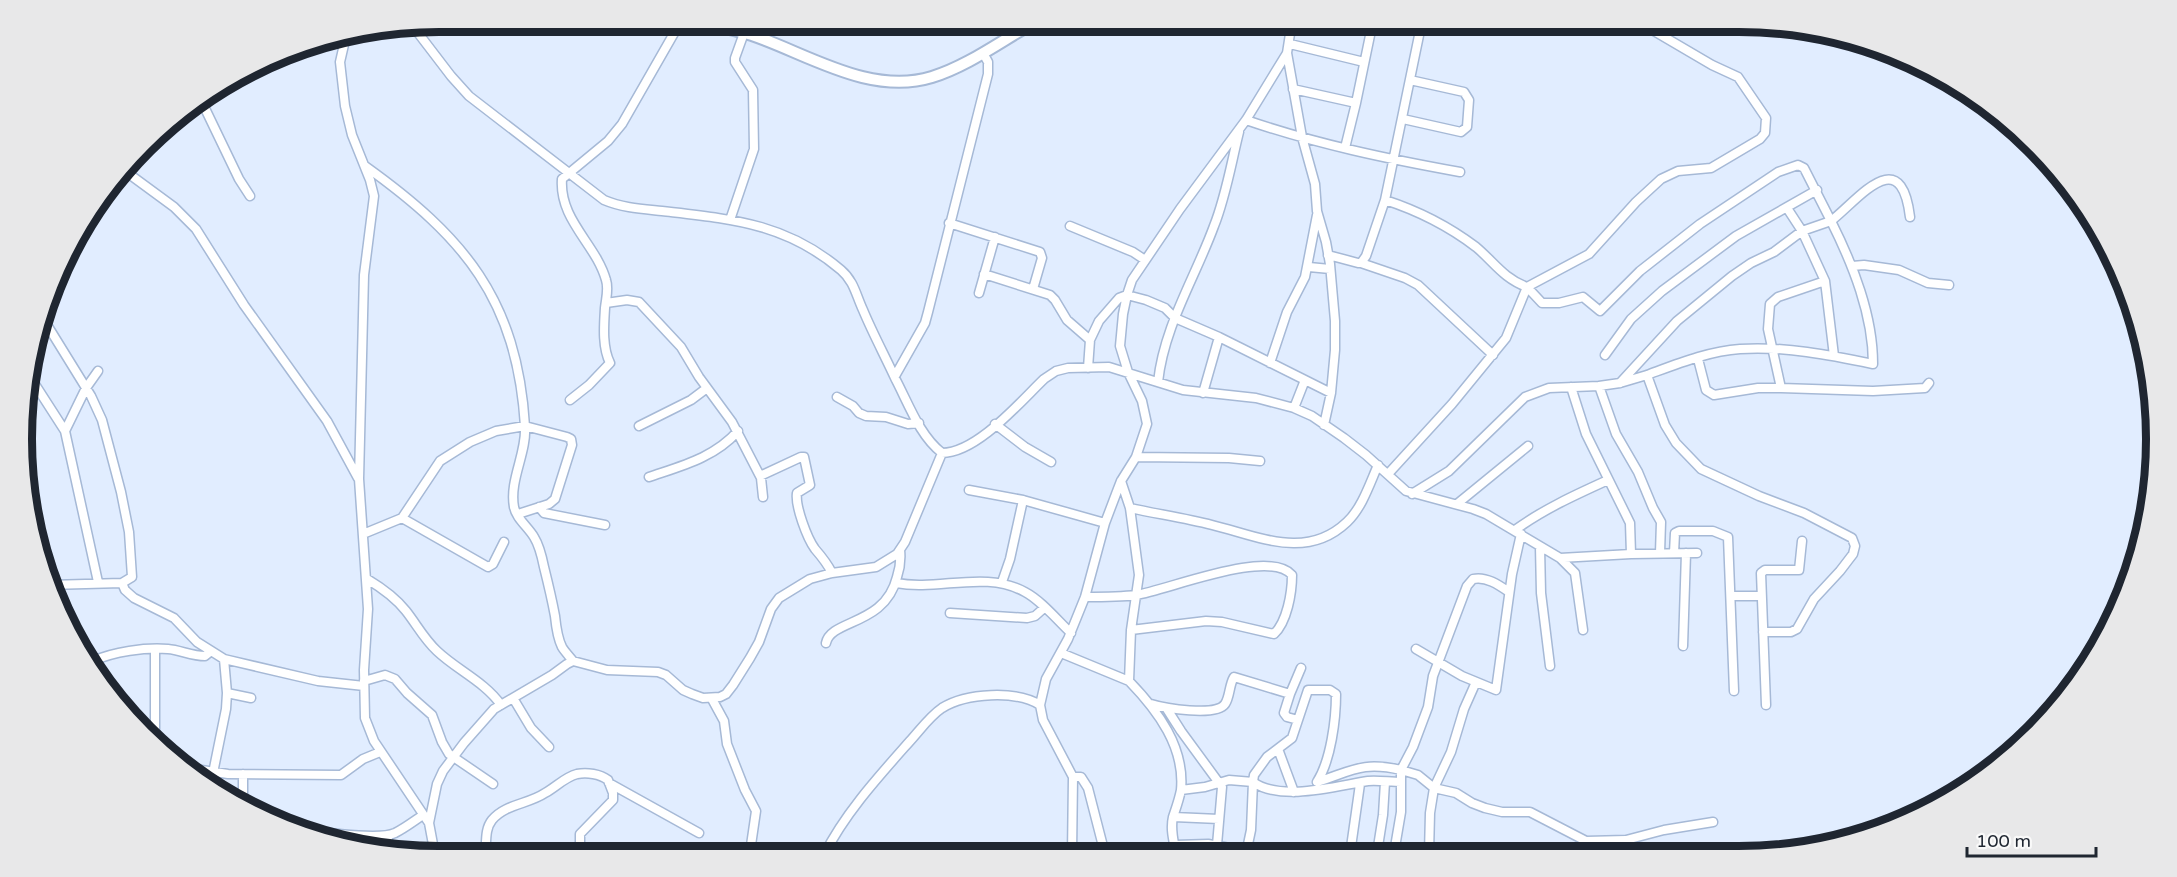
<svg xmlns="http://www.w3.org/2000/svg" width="2177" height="877" font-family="'Varela Round',sans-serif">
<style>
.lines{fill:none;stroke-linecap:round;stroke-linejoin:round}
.minor-casing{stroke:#a6b9d6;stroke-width:11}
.tertiary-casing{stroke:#a6b9d6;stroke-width:14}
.minor{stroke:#fff;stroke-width:8}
.tertiary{stroke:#fff;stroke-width:10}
.rim{fill:none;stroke:#1f2631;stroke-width:8}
</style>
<rect width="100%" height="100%" fill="#e1edff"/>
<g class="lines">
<defs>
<path id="minor" d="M1389,21L1420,31
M412,25L451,76L469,96L604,200C623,208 643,209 662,211C731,219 786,223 841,270C854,281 856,295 863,310C873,334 885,356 896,380C909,405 920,436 942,453C977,453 1020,402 1044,379L1056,371L1068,368L1109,367L1183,390L1256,398L1294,408L1312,416L1344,438L1366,455L1406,491L1473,509L1486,514L1560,558L1575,573L1583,630
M346,36L340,62L345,106L352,135L370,180L374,196L364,275L359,479L368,609L364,670L365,718L374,741L429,823L435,855
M1290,44L1364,62
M1287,53L1302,137L1315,184L1317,211L1326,242L1330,264L1335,321V350L1331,393L1324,425
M1293,89L1356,103
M200,98L239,179L250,196
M1403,119L1461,132L1467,127L1469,100L1464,92L1410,80
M1246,120C1316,144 1388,159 1460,172
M1345,148L1356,103L1373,21
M365,166C464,237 517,299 525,426C527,453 509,480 514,507C516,518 528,527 534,537C539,545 542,557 544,567C548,583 552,600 555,616C556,626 557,637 562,647C565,652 570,657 573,661
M125,171L174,207L196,229L244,305L327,421L358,478
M1385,200C1419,211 1447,225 1476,247C1494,262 1503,278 1527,287L1589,254L1636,202L1661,179L1678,171L1711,168L1760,139L1765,133L1766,118L1738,77L1712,65L1637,21
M1787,208L1802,231L1825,281L1834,356
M730,220L754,149L753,90L735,62V58L744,33
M949,223L1040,252L1042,258L1033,289
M1070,226L1133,252L1145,260
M1328,255L1358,263H1361L1366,256L1385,200L1422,21
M1361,263L1405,278L1418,285L1493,355
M1852,266L1864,265L1899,270L1928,283L1949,285
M1309,267L1330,269
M984,274L1050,295L1055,300L1067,320L1090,340
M1527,287L1542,303H1559L1583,297L1600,311L1640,271L1700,224L1778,172L1798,165L1804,168L1831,221C1859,199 1901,142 1910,217
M979,293L995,237
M606,303L627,300L639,302L681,347L699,377L732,422L761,478L763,497
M44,320L91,396L102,420L121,492L129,532L132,577L122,583L49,585
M1605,355L1631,319L1662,291L1736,236L1817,190
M1698,359L1706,390L1714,395L1758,388H1781L1873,391L1925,388L1929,383
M1270,363L1287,312L1305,277L1317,215
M1088,368L1090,340L1099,321L1119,298L1127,295L1146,300L1165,308L1175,318L1219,337L1331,393
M27,372L65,431L98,582
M895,376L925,323L928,312L988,74V62L983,53
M1158,382C1164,326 1195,278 1214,226C1226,196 1231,164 1239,132
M1620,383L1677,321L1732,276L1751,263L1774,252L1802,231L1831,221C1853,265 1873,315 1873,364C1830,355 1784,346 1740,349C1709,351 1677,364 1647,375
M1599,386L1620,383L1647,375L1665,425L1676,443L1701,469L1759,496L1804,513L1852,538L1855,546L1853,554L1840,571L1814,599L1797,629L1791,632H1763
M1571,387L1586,434L1630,523L1631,554
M1781,388L1768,329L1770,304L1778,297L1825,281
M1203,393L1219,337
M837,397L853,406L859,413L866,416L886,417L908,424L919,423
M570,400L589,385L610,363C602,347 604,325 605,308C606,298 609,289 606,280C596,244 559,220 562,179L608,141L622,124L681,21
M1294,408L1305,380
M995,424L1025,447L1051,462
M639,426L691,400L707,388
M65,431L86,388L98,371
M1136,457L1229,458L1260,461
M1388,474L1452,404L1506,338L1527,287
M760,476L801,457H804L810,485L797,493C795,506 807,538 815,549C822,557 827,563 832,573
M649,477C681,466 714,458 738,431
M969,490L1023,500L1105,523
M1412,494L1449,471L1525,397L1549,388L1599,386L1616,434L1638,472L1653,508L1661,522L1660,553
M1457,504L1528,446
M539,507L544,513L605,525
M29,508L38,549
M1130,508C1157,514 1185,518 1212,525C1258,536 1306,561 1347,522C1362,508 1370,483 1378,465
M402,518L488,567L493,564L504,542
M1515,530C1544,509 1575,495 1608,480
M363,534L402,518L440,461L470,442L496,431L525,426L567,437L571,439L572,445L555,499L549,504L518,514
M1540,547L1541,593L1550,666
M1674,553L1675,533L1679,531H1713L1728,537L1734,691
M1560,558L1631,554L1697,553
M367,579C382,588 395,597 406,611C417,625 424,639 437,651C457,670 485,682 501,705
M1002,582L1010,559L1023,500
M122,583L125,590L134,598L174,618L197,642L224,659L318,681L364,686
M896,583C939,591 985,570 1025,592C1042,601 1057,620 1071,633
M1731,596H1761
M1085,597C1102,597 1120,597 1136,595C1168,590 1269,548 1292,575C1292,593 1287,622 1274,634L1222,622L1206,621L1131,630
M950,613L1027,618L1035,616L1044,608
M826,643C831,619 885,626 897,577C900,568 901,559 900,550
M1683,646L1686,553
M1416,649L1462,676L1496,690L1512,574L1521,534
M155,650V738
M1061,653L1129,681L1131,630L1139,575L1130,508L1121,481
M94,673L93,661C113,652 145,647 168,649C180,650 192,656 205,656L210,652
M364,681L385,675L395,679L407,693L432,715L442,742L449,754L493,784
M1129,681C1158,711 1185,747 1181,790C1179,800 1176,808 1173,817C1170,830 1174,842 1176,854
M227,693L251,698
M1290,694L1284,713L1287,717L1298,720L1308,690H1330L1336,694C1336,719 1331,760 1317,782
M513,698L531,728L549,747
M712,699L724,721L727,744L745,790L756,811L750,852
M1151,704C1164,708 1216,717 1225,704C1230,697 1229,685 1234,677L1290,694L1301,668
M1766,705L1761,573L1765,570H1799L1802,541
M1167,709L1181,731L1222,787L1217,845
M1278,749L1294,792
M182,767L228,774L341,775L363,759L380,752
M213,773L226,709L227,693L224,659
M243,774V801
M1073,777H1081L1088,788L1105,854
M1317,782C1352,771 1362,761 1401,770L1413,747L1428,707L1433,676L1467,586L1473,579C1486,576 1499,585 1509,592
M609,783L699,833
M1181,790L1205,787L1229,780L1253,782L1254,775L1267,757L1292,738L1298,720
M1174,817L1219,819
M429,823L437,784L443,771L464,743L494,709L552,675L567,664L573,661L607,670L658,672L666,675L683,690L692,694L703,698L720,697L726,694L733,685L750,658L759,642L771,609L779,598L810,579L832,573L876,567L897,554L905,542L942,453
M293,828C314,831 377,841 395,833C405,828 414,821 423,815
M1175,845L1208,844L1235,849L1282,854
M385,847L388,840V835
M1247,849L1251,830L1253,782C1281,802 1336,786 1368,781C1378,780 1390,782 1401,782V770L1418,775L1434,788L1456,793L1472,803L1485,808L1502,812H1530L1586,841L1626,840L1664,830L1713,822
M1377,853L1383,815L1385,782
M1394,853L1401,812V782
M1429,853L1430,813L1434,788L1451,752L1464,709L1476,682
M1072,854L1073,777L1043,720L1040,705L1046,679L1068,639L1085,597L1105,523L1116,494L1121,481L1136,457L1147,424L1142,401L1128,372L1120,346L1123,314L1127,295L1132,280L1180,209L1246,120L1287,53L1292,21
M1208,854V844
M1350,854L1360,784
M824,855C845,813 879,776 910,741C920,730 930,716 942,708C966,693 1016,690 1040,705
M485,856C487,844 484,830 492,820C505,804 529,804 545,793C556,787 565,777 577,774C587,772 600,774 608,780L613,793V800L580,834V856"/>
<path id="tertiary" d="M690,21C711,24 732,29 752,35C808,54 870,96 932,77C970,65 1002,40 1037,21"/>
</defs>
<use href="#minor" class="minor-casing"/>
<use href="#tertiary" class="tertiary-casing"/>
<use href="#minor" class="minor"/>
<use href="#tertiary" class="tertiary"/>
</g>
<path d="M0 0H2177V877H0ZM439 32H1739A407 407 0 0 1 2146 439V439A407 407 0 0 1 1739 846H439A407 407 0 0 1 32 439V439A407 407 0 0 1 439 32Z" fill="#e8e8e9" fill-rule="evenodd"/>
<path class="rim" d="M439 32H1739A407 407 0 0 1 2146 439V439A407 407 0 0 1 1739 846H439A407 407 0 0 1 32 439V439A407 407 0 0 1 439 32Z"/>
<path d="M1967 847v9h129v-9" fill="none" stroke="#1f2631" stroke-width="3"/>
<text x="1976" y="847" font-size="18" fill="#1f2631" stroke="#f9f9f9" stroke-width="4.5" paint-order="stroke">100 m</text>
</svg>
